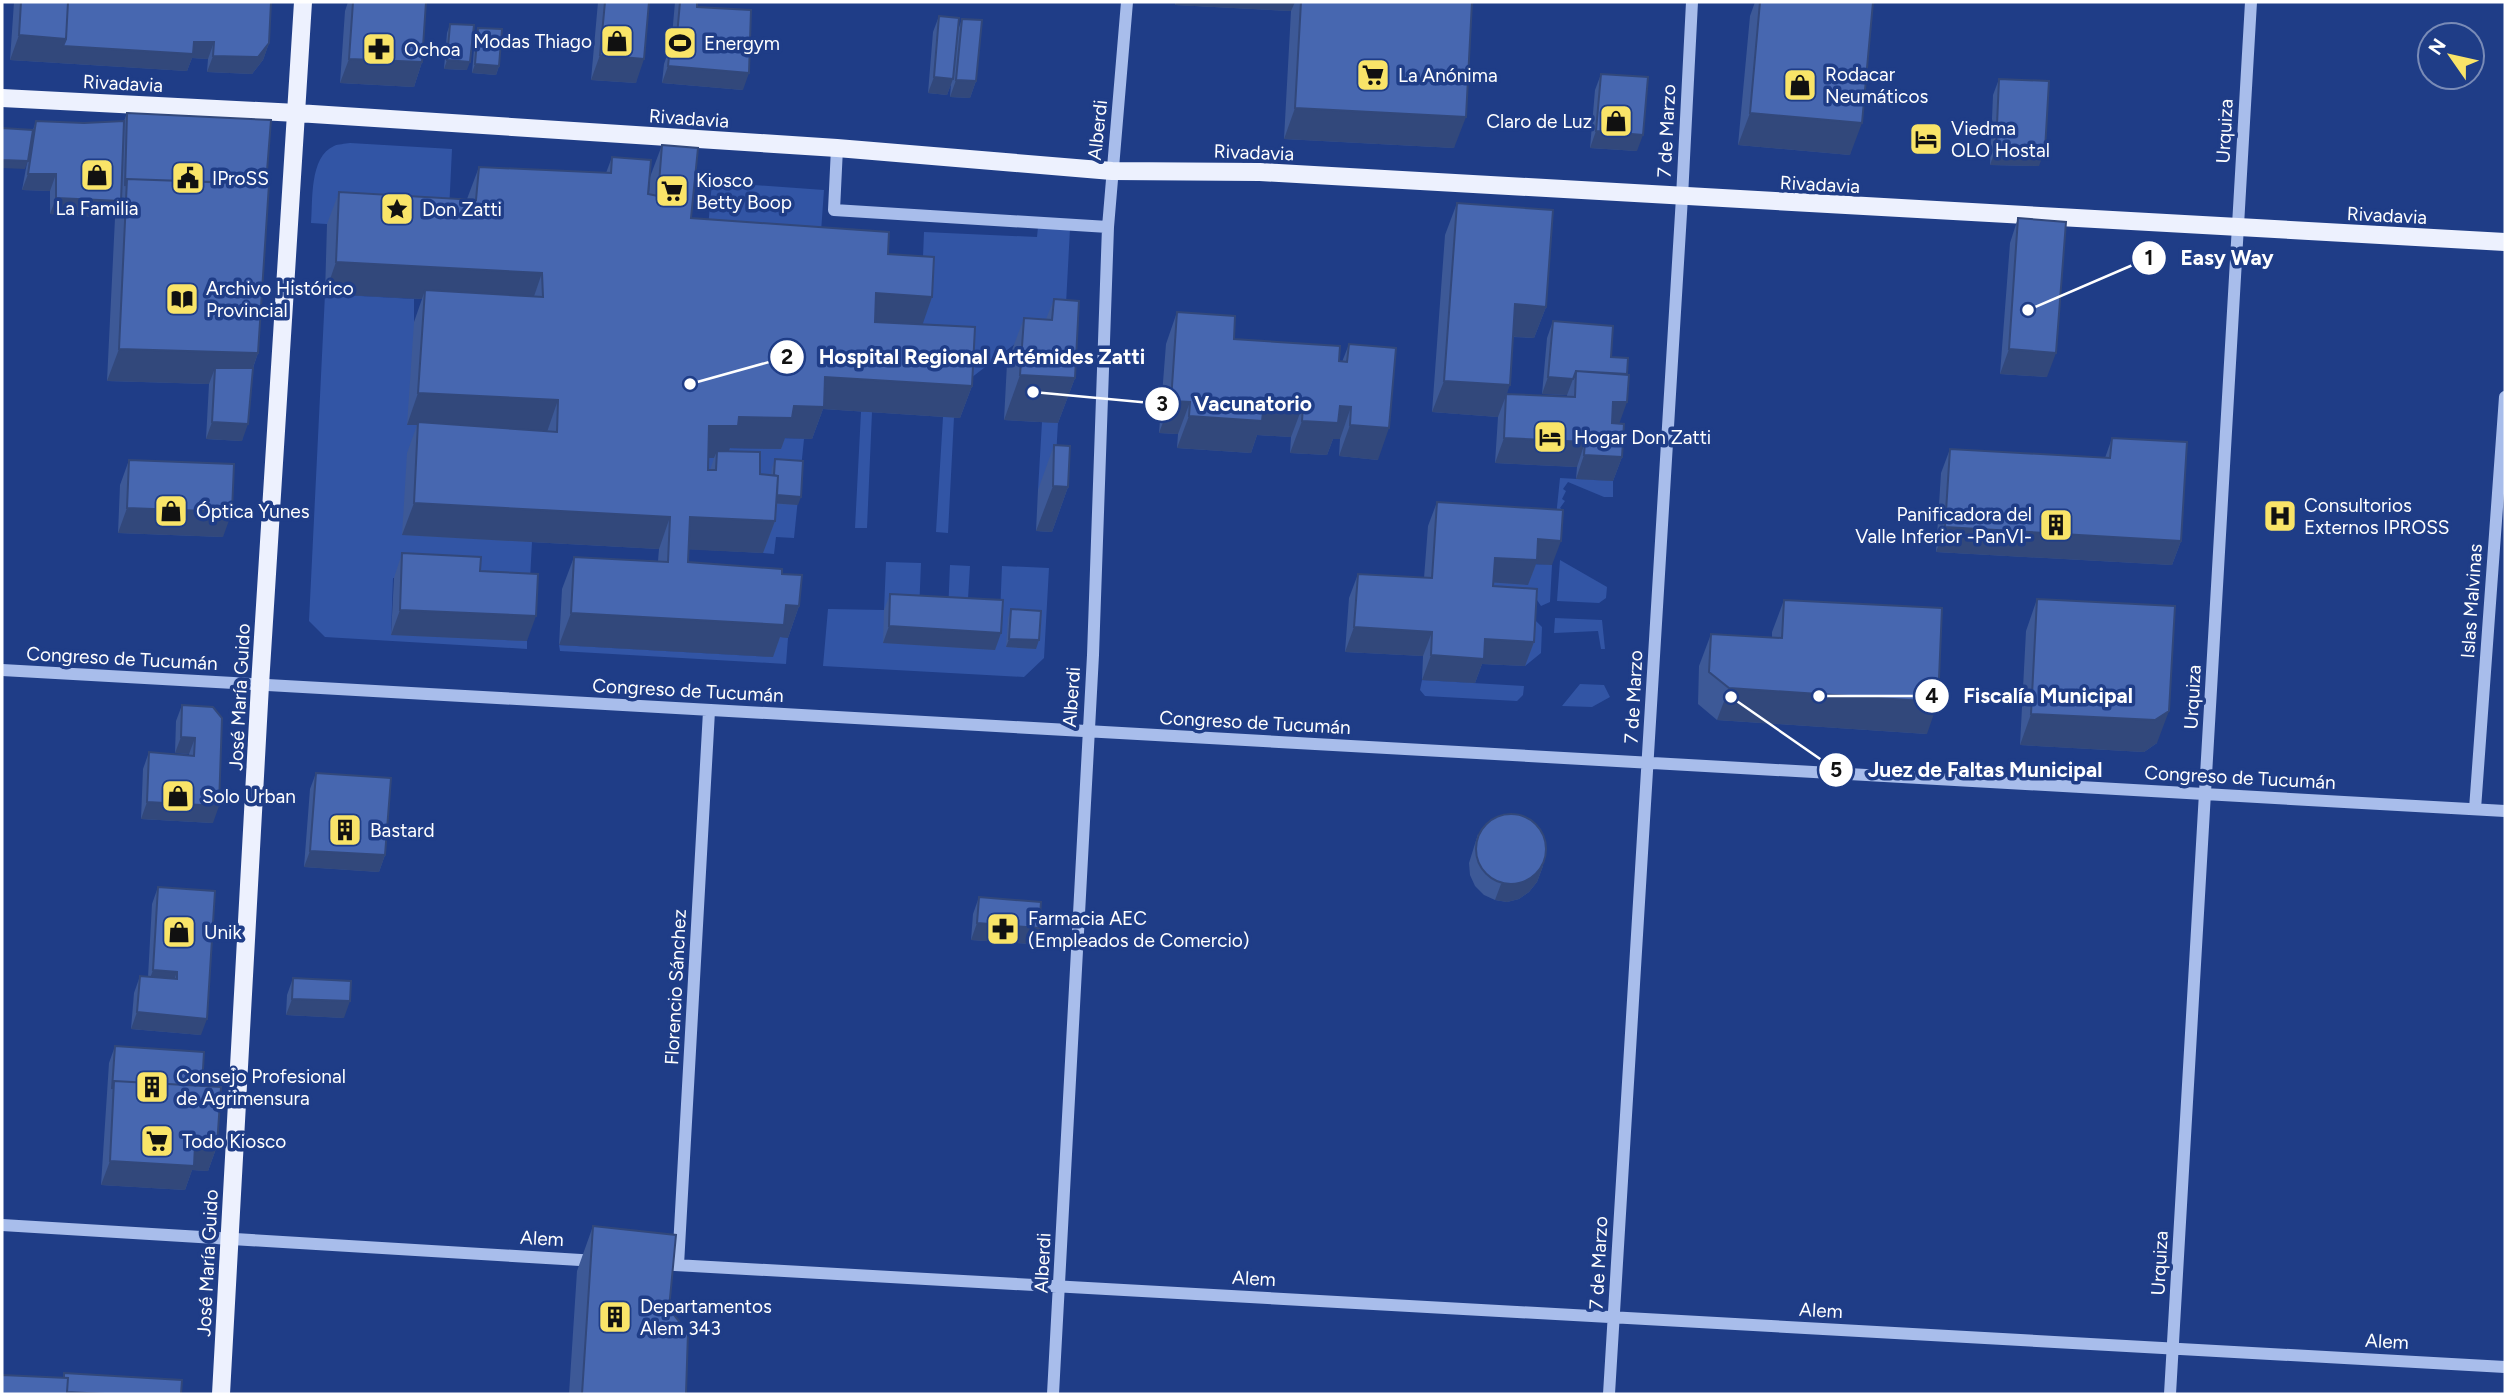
<svg xmlns="http://www.w3.org/2000/svg" width="2507" height="1396" font-family="Figtree,sans-serif">
<style>
.green{fill:#3255a5}
.lines{fill:none;stroke-linecap:round;stroke-linejoin:round}
.minor{stroke:#a8bdeb;stroke-width:12}
.major{stroke:#edf1fe;stroke-width:18}
.wall{fill:#3d5997;fill-rule:evenodd}
.shaded-wall{fill:#32487b}
.building{fill:#4767b0;stroke:#32487b;stroke-width:2}
.labels{text-anchor:middle;stroke-width:7;stroke-linejoin:round;paint-order:stroke}
.poi-label{font-size:19px;fill:#fff;stroke:#1f3d87;text-anchor:start}
.street-label{font-size:19px;fill:#fff;stroke:#1f3d87}
.leader{fill:none;stroke:#fff;stroke-width:2.5}
.callout-dot{fill:#fff;stroke:#1f3d87;stroke-width:2.5}
.mark-label{font-size:21px;text-anchor:middle;font-weight:bold;fill:#111}
.callout-label{font-size:21px;text-anchor:middle;font-weight:bold;fill:#fff;stroke:#1f3d87;stroke-width:7;stroke-linejoin:round;paint-order:stroke}
</style>
<rect width="100%" height="100%" fill="#1f3d87"/>
<path class="green" d="M350,143L452,149L448,232L311,223C313,201 309,157 334,146C338,144 345,144 350,143Z
M712,182L824,190L819,260L706,251Z
M1038,227L1070,229L1066,304L962,385L919,357L924,232L1037,237Z
M325,294L414,299V322L547,432L532,542L529,598L393,578L391,634L527,641V649L325,637L309,621Z
M861,412H872L867,528H855Z
M943,417H954L948,533L936,532Z
M1042,422L1058,423L1054,490H1038Z
M782,438L804,439L794,538L776,537L774,554L763,553L705,483L697,458L727,448L780,449Z
M1560,478L1613,481V497H1604L1568,482L1563,489L1566,491L1562,499L1565,501L1560,508L1564,511L1560,519L1563,521L1554,536Z
M1560,560L1607,587L1606,598L1599,603L1557,601Z
M886,562L921,563L919,612L1000,615L1002,566L1049,568L1044,658L1024,677L823,666L828,609L884,610Z
M1529,564L1552,565L1550,602L1541,606L1531,591L1486,588V582Z
M950,565L970,566L967,615L948,614Z
M1528,613L1542,627L1541,653L1525,666Z
M1555,618L1602,620L1605,649H1601L1598,631L1554,633Z
M774,636L788,638L786,664L560,651L559,645L772,657Z
M1422,680L1524,686L1523,695L1517,701L1425,696L1420,690Z
M1580,684L1604,685L1610,697L1592,707L1562,706Z"/>
<g class="lines">
<path class="minor" d="M837,148L834,210L1108,227
M2,670L2505,811
M2475,809L2505,397
M2,1225L597,1261
M657,1264L2505,1367
M678,1265L709,711
M1053,1394L1093,655L1108,227L1127,2
M1609,1394L1682,197L1692,2
M2170,1394L2251,2"/>
<path class="major" d="M2,98L297,113L837,148L1112,171L1260,172L2505,242
M221,1394L260,685L303,2"/>
</g>
<path class="wall" d="M14,2H271L269,43L263,60L252,74L207,72L208,59L192,58L187,71L10,60Z
M348,2H426L422,62L414,87L340,83L345,11Z
M598,2H649L636,83L591,80Z
M675,2H697V7L743,90L662,83L664,64L670,47H671Z
M1175,2H1472L1454,148L1284,139L1291,11L1175,5Z
M1755,2H1873L1850,155L1738,145L1750,16Z
M939,16L958,30L962,19L976,81L970,98L950,97L951,84L947,95L928,93L933,32Z
M450,24L467,70L444,69L447,33Z
M478,28L499,66L496,75L472,73L475,37Z
M1601,74L1637,151L1590,148L1595,90Z
M1999,79L2039,166L1990,165L1993,95Z
M127,113L266,184L258,353L253,368L242,441L206,439L209,384L107,381L115,218L50,214V191L22,190L33,130L36,121L84,123L124,121Z
M662,145L691,218L888,254L932,297L922,324L972,386L960,418L823,409L812,439L785,438L781,449L730,448L729,451L760,474L771,475L772,467L775,459L798,505L776,504L775,521L763,553L688,549V562L782,574L799,606L788,638L780,637L773,657L559,645L562,589L574,557L658,561L659,549L402,535L407,453L417,425H407L414,322L422,299L325,294L327,224L339,192L467,199L479,167L606,173L612,157L649,194L650,177ZM708,458H714L710,470H708Z
M1457,203L1546,307L1534,338L1513,337L1507,394L1567,397V395L1542,394L1547,338L1553,321L1611,357L1622,457L1613,481L1576,479L1577,467L1495,463L1498,417L1432,412L1445,235Z
M2018,218L2047,377L2000,374L2010,243Z
M1054,299L1075,378L1058,423L1004,420L1007,363L1024,318L1046,319Z
M1177,312L1234,339L1339,361L1342,362L1349,344L1378,460L1339,456L1340,439H1333L1327,455L1290,453L1291,437L1257,435L1251,453L1177,448L1178,434L1159,433L1166,344Z
M2112,438L2181,541L2172,565L1936,552L1941,473L1950,449L2105,458Z
M1054,445L1068,487L1052,532L1036,531L1038,490Z
M129,460L223,537L118,533L120,485Z
M1437,502L1552,565L1536,564L1528,585L1494,583L1493,586L1534,642L1525,666L1482,664L1475,683L1422,680L1423,656L1345,652L1349,598L1358,574L1424,578L1428,526Z
M402,553L480,571L527,641L391,635L394,578Z
M890,594L1001,633L995,650L883,643L884,610Z
M2037,599L2157,743L2144,752L2020,745L2026,631Z
M1784,600L1927,734L1717,720L1698,704L1699,666L1711,634L1772,637V632Z
M1011,609L1036,649L1006,647L1008,618Z
M182,705L213,707V823L141,819L143,769L149,752L189,755V754L175,753L176,721Z
M316,773L385,855L379,872L304,867L310,789Z
M1478,834L1543,866L1537,882L1529,892L1519,899L1507,902L1495,900L1484,895L1475,886L1470,875L1469,863Z
M158,887L201,1035L131,1029L134,993L140,976L148,977L152,904Z
M979,897L1039,928L1033,944L971,940L973,914Z
M293,978L344,1018L286,1015L287,995Z
M115,1046L202,1086L217,1146L208,1171L192,1170L185,1190L101,1185L109,1063Z
M593,1226L669,1309L686,1394H569L577,1271Z"/>
<path class="shaded-wall" d="M1176,2H1295L1291,11L1175,5Z
M19,35L194,42H214L208,59L192,58L187,71L10,60Z
M269,43L263,60L252,74L207,72L213,56Z
M600,55L644,59L636,83L591,80Z
M349,59L422,62L414,87L340,83Z
M447,60L470,62L467,70L444,69Z
M475,64L499,66L496,75L472,73Z
M668,66L749,73L743,90L662,83Z
M934,77L953,79L947,95L928,93Z
M956,80L976,81L970,98L950,97Z
M1295,108L1466,117L1454,148L1284,139Z
M1750,113L1862,123L1850,155L1738,145Z
M1596,131L1643,135L1637,151L1590,148Z
M1996,148L2045,150L2039,166L1990,165Z
M2,160L28,161L25,169L2,168Z
M28,174H56L50,191L22,190Z
M56,198L121,201L115,218L50,214Z
M336,262L542,273L531,305L425,290L422,299L325,294Z
M876,293L932,297L921,329L865,325Z
M1515,304L1546,307L1534,338L1503,336Z
M119,349L258,353L247,385L215,368L209,384L107,381Z
M2009,349L2056,353L2047,377L2000,374Z
M1020,375L1075,378L1058,423L1004,420Z
M825,377L972,386L960,418L823,409L812,439L785,438L781,449L730,448L726,458L717,451L714,458H697L709,426L739,417L794,406Z
M1548,377L1573,379L1567,395L1542,394Z
M1444,381L1510,385L1498,417L1432,412Z
M418,393L558,400L547,432L418,422L417,425H407Z
M1171,401L1190,402L1178,434L1159,433Z
M1613,402H1627L1618,427L1605,426Z
M1264,403L1303,405L1291,437L1257,435L1251,453L1177,448L1189,416Z
M1340,406L1351,407L1340,439H1333L1327,455L1290,453L1302,421Z
M212,422L248,424L242,441L206,439Z
M1350,425L1389,428L1378,460L1339,456Z
M1504,438L1585,442L1577,467L1495,463Z
M1584,455L1622,457L1613,481L1576,479Z
M1053,486L1068,487L1052,532L1036,531Z
M773,495L801,497L798,505L769,503Z
M414,503L670,517L659,549L402,535Z
M127,508L232,512L223,537L118,533Z
M690,517L775,521L763,553L678,549Z
M1945,527L2181,541L2172,565L1936,552Z
M1538,539L1561,541L1552,565L1536,564L1528,585L1486,582L1495,558Z
M786,605L799,606L788,638L780,637L773,657L559,645L571,613Z
M400,610L536,616L527,641L391,635Z
M889,626L1001,633L995,650L883,643Z
M1354,627L1432,632L1423,656L1345,652Z
M1009,639L1039,640L1036,649L1006,647Z
M1485,639L1534,642L1525,666L1482,664L1475,683L1422,680L1431,655Z
M1729,688L1938,702L1927,734L1717,720Z
M2169,711L2157,743L2144,752L2020,745L2031,714Z
M181,737L195,738L189,754L175,753Z
M147,802L219,806L213,823L141,819Z
M310,851L385,855L379,872L304,867Z
M1543,866L1537,882L1529,892L1519,899L1507,902L1495,900L1501,884Z
M977,923L1039,928L1033,944L971,940Z
M153,970L177,972L171,989L147,987Z
M292,999L350,1001L344,1018L286,1015Z
M137,1012L207,1019L201,1035L131,1029Z
M195,1145L217,1146L208,1171L192,1170L185,1190L101,1185L110,1161Z"/>
<path class="building" d="M21,2H68L66,39L19,35Z
M68,2H271L269,43L258,57L213,56L214,42H194L193,54L63,46L66,39Z
M353,2H426L422,62L349,59Z
M605,2H649L644,59L600,55Z
M680,2H697V7L751,10L749,73L668,66L670,47H676Z
M1301,2H1472L1466,117L1295,108Z
M1760,2H1873L1862,123L1750,113Z
M939,16L959,18L953,79L934,77Z
M962,19L982,20L976,81L956,80Z
M450,24L474,25L470,62L447,60Z
M478,28L502,29L499,66L475,64Z
M1601,74L1648,77L1643,135L1596,131Z
M1999,79L2049,81L2045,150L1996,148Z
M127,113L271,120L266,184L127,179L125,186Z
M36,121L84,123L124,121L121,201L56,198V174H28Z
M2,128L33,130L28,161L2,160Z
M662,145L698,148L691,218L889,232L888,254L934,257L932,297L876,293L875,322L975,327L972,386L825,377L824,407L794,406L792,418L739,417L738,426H709L708,470H716L717,451L760,452V474L778,476L775,521L690,517L688,562L782,569V574L802,575L799,606L786,605L784,625L571,613L574,557L668,562L670,517L414,503L418,422L557,432L558,400L418,393L425,290L543,297L542,273L336,262L339,192L476,200L479,167L611,173L612,157L651,160L648,194L658,196Z
M127,179L269,184L258,353L119,349Z
M1457,203L1553,210L1546,307L1515,304L1510,385L1444,381Z
M2018,218L2066,222L2056,353L2009,349Z
M1054,299L1079,301L1075,378L1020,375L1024,318L1052,320Z
M1177,312L1235,316L1234,339L1340,346L1339,361L1347,362L1349,344L1396,348L1389,428L1350,425L1351,407L1340,406L1338,423L1302,421L1303,405L1264,403L1262,421L1189,416L1190,402L1171,401Z
M1553,321L1613,326L1611,357L1628,358L1627,374L1576,371L1573,379L1548,377Z
M215,368H253L248,424L212,422Z
M1576,371L1629,375L1627,402H1613L1612,423L1624,424L1622,457L1584,455L1585,442L1504,438L1506,394L1575,397Z
M2112,438L2187,442L2181,541L1945,527L1950,449L2110,458Z
M1054,445L1070,446L1068,487L1053,486Z
M775,459L803,461L801,497L777,495L778,476L774,475Z
M129,460L234,464L232,512L127,508Z
M1437,502L1563,510L1561,541L1538,539L1537,560L1495,558L1493,586L1537,589L1534,642L1485,639L1484,659L1431,655L1432,632L1354,627L1358,574L1432,578Z
M402,553L481,557L480,571L538,574L536,616L400,610Z
M890,594L1003,600L1001,633L889,626Z
M2037,599L2175,606L2169,711L2155,720L2031,714Z
M1784,600L1942,608L1938,702L1729,688L1709,672L1711,634L1782,638Z
M1011,609L1041,611L1039,640L1009,639Z
M182,705L213,707L222,718L219,806L147,802L149,752L194,756L195,738L181,737Z
M316,773L391,778L385,855L310,851Z
M1476 849a35 35 0 1 1 70 0a35 35 0 1 1-70 0Z
M158,887L215,891L207,1019L137,1012L140,976L177,979V972L153,970Z
M979,897L1041,902L1039,928L977,923Z
M293,978L351,981L350,1001L292,999Z
M115,1046L204,1052L202,1086L114,1081L112,1089Z
M114,1081L221,1087L217,1146L195,1145L194,1166L110,1161Z
M593,1226L676,1235L669,1309L688,1332L686,1394H582Z
M64,1373L182,1380L181,1394H105L67,1392L68,1378H64Z
M2,1375L68,1378L67,1392L105,1394H2Z"/>
<defs>
<symbol id="shop-square" viewBox="-11 -11 22 22"><rect x="-9" y="-9" width="18" height="18" rx="4" fill="#f9e468" stroke="#1f3d87"/><path d="M-5-2.5h2.3a2.7 3.5 0 0 1 5.4 0H5L5.5 6h-11ZM-1.5-2.5h3a1.5 2.3 0 0 0-3 0Z" fill="#111"/></symbol>
<symbol id="stadium-square" viewBox="-11 -11 22 22"><rect x="-9" y="-9" width="18" height="18" rx="4" fill="#f9e468" stroke="#1f3d87"/><path d="M0-5a6.5 5 0 1 0 0 10a6.5 5 0 1 0 0-10ZM-3.5-1.8h7v3.6h-7Z" fill="#111"/></symbol>
<symbol id="pharmacy-square" viewBox="-11 -11 22 22"><rect x="-9" y="-9" width="18" height="18" rx="4" fill="#f9e468" stroke="#1f3d87"/><path d="M-2-6h4v4h4v4h-4v4h-4v-4h-4v-4h4Z" fill="#111"/></symbol>
<symbol id="supermarket-square" viewBox="-11 -11 22 22"><rect x="-9" y="-9" width="18" height="18" rx="4" fill="#f9e468" stroke="#1f3d87"/><path d="M-6-5.5h2.5l.6 2H6L4.5 2H-2.5L-4.4-4H-6ZM-1.5 3.2a1.3 1.3 0 1 0 .1 0ZM3 3.2a1.3 1.3 0 1 0 .1 0Z" fill="#111"/></symbol>
<symbol id="hotel-square" viewBox="-11 -11 22 22"><rect x="-9" y="-9" width="18" height="18" rx="4" fill="#f9e468" stroke="#1f3d87"/><path d="M-6-4.5h1.5V1H6V5H4.5V3h-9V5H-6ZM-4 0a1.8 1.8 0 1 1 3.6 0ZM.5 0V-2.5h3Q6-2.5 6 0Z" fill="#111"/></symbol>
<symbol id="civic-square" viewBox="-11 -11 22 22"><rect x="-9" y="-9" width="18" height="18" rx="4" fill="#f9e468" stroke="#1f3d87"/><path d="M-.6-6.5H3V-4.5H.6V-3L4-1V1h2V6H-6V1h2V-1L-.6-3ZM-1.2 2.5V6h2.4V2.5Z" fill="#111"/></symbol>
<symbol id="sight-square" viewBox="-11 -11 22 22"><rect x="-9" y="-9" width="18" height="18" rx="4" fill="#f9e468" stroke="#1f3d87"/><path d="M0-6L1.8-2.2L6-1.7L2.9 1.2L3.7 5.4L0 3.3L-3.7 5.4L-2.9 1.2L-6-1.7L-1.8-2.2Z" fill="#111"/></symbol>
<symbol id="library-square" viewBox="-11 -11 22 22"><rect x="-9" y="-9" width="18" height="18" rx="4" fill="#f9e468" stroke="#1f3d87"/><path d="M-6-4Q-3-5.5-.7-3.5V5Q-3 3-6 4ZM6-4Q3-5.5 .7-3.5V5Q3 3 6 4Z" fill="#111"/></symbol>
<symbol id="hospital-square" viewBox="-11 -11 22 22"><rect x="-9" y="-9" width="18" height="18" rx="4" fill="#f9e468" stroke="#1f3d87"/><path d="M-5-5h3v3.5h4V-5h3V5h-3V1.5h-4V5h-3Z" fill="#111"/></symbol>
<symbol id="building-square" viewBox="-11 -11 22 22"><rect x="-9" y="-9" width="18" height="18" rx="4" fill="#f9e468" stroke="#1f3d87"/><path d="M-4-6H4V6H1V3H-1V6H-4ZM-2.5-4.3h1.7v1.8h-1.7ZM.8-4.3h1.7v1.8H.8ZM-2.5-1h1.7V.8h-1.7ZM.8-1h1.7V.8H.8Z" fill="#111"/></symbol>
</defs>
<g fill-rule="evenodd">
<use href="#shop-square" x="598" y="22" width="38" height="38"/>
<use href="#stadium-square" x="661" y="24" width="38" height="38"/>
<use href="#pharmacy-square" x="360" y="30" width="38" height="38"/>
<use href="#supermarket-square" x="1354" y="56" width="38" height="38"/>
<use href="#shop-square" x="1781" y="66" width="38" height="38"/>
<use href="#shop-square" x="1597" y="102" width="38" height="38"/>
<use href="#hotel-square" x="1907" y="120" width="38" height="38"/>
<use href="#shop-square" x="78" y="156" width="38" height="38"/>
<use href="#civic-square" x="169" y="159" width="38" height="38"/>
<use href="#supermarket-square" x="653" y="172" width="38" height="38"/>
<use href="#sight-square" x="378" y="190" width="38" height="38"/>
<use href="#library-square" x="163" y="280" width="38" height="38"/>
<use href="#hotel-square" x="1531" y="418" width="38" height="38"/>
<use href="#shop-square" x="152" y="492" width="38" height="38"/>
<use href="#hospital-square" x="2261" y="497" width="38" height="38"/>
<use href="#building-square" x="2037" y="506" width="38" height="38"/>
<use href="#shop-square" x="159" y="777" width="38" height="38"/>
<use href="#building-square" x="326" y="811" width="38" height="38"/>
<use href="#pharmacy-square" x="984" y="910" width="38" height="38"/>
<use href="#shop-square" x="160" y="913" width="38" height="38"/>
<use href="#building-square" x="133" y="1068" width="38" height="38"/>
<use href="#supermarket-square" x="138" y="1122" width="38" height="38"/>
<use href="#building-square" x="596" y="1298" width="38" height="38"/>
</g>
<g class="labels">
<g class="poi-label">
<text x="592" y="48" text-anchor="end">Modas Thiago</text>
<text x="704" y="50">Energym</text>
<text x="404" y="56">Ochoa</text>
<text x="1825" y="81">Rodacar<tspan x="1825" dy="22">Neumáticos</tspan></text>
<text x="1398" y="82">La Anónima</text>
<text x="1592" y="128" text-anchor="end">Claro de Luz</text>
<text x="1951" y="135">Viedma<tspan x="1951" dy="22">OLO Hostal</tspan></text>
<text x="212" y="185">IProSS</text>
<text x="696" y="187">Kiosco<tspan x="696" dy="22">Betty Boop</tspan></text>
<text x="97" y="215" text-anchor="middle">La Familia</text>
<text x="422" y="216">Don Zatti</text>
<text x="206" y="295">Archivo Histórico<tspan x="206" dy="22">Provincial</tspan></text>
<text x="1574" y="444">Hogar Don Zatti</text>
<text x="2304" y="512">Consultorios<tspan x="2304" dy="22">Externos IPROSS</tspan></text>
<text x="196" y="518">Óptica Yunes</text>
<text x="2032" y="521" text-anchor="end">Panificadora del<tspan x="2032" dy="22">Valle Inferior -PanVI-</tspan></text>
<text x="202" y="803">Solo Urban</text>
<text x="370" y="837">Bastard</text>
<text x="1028" y="925">Farmacia AEC<tspan x="1028" dy="22">(Empleados de Comercio)</tspan></text>
<text x="204" y="939">Unik</text>
<text x="176" y="1083">Consejo Profesional<tspan x="176" dy="22">de Agrimensura</tspan></text>
<text x="182" y="1148">Todo Kiosco</text>
<text x="640" y="1313">Departamentos<tspan x="640" dy="22">Alem 343</tspan></text>
</g>
<g class="street-label">
<text transform="translate(123 83) rotate(3)" y="7">Rivadavia</text>
<text transform="translate(689 118) rotate(4)" y="7">Rivadavia</text>
<text transform="translate(1097 130) rotate(-84)" y="7">Alberdi</text>
<text transform="translate(1666 131) rotate(-87)" y="7">7 de Marzo</text>
<text transform="translate(2224 131) rotate(-87)" y="7">Urquiza</text>
<text transform="translate(1254 152) rotate(2)" y="7">Rivadavia</text>
<text transform="translate(1820 184) rotate(3)" y="7">Rivadavia</text>
<text transform="translate(2387 215) rotate(3)" y="7">Rivadavia</text>
<text transform="translate(2471 601) rotate(-86)" y="7">Islas Malvinas</text>
<text transform="translate(122 658) rotate(3)" y="7">Congreso de Tucumán</text>
<text transform="translate(688 690) rotate(3)" y="7">Congreso de Tucumán</text>
<text transform="translate(239 697) rotate(-87)" y="7">José María Guido</text>
<text transform="translate(1071 697) rotate(-86)" y="7">Alberdi</text>
<text transform="translate(1633 697) rotate(-87)" y="7">7 de Marzo</text>
<text transform="translate(2192 697) rotate(-87)" y="7">Urquiza</text>
<text transform="translate(1255 722) rotate(3)" y="7">Congreso de Tucumán</text>
<text transform="translate(2240 777) rotate(3)" y="7">Congreso de Tucumán</text>
<text transform="translate(675 987) rotate(-87)" y="7">Florencio Sánchez</text>
<text transform="translate(542 1238) rotate(3)" y="7">Alem</text>
<text transform="translate(207 1263) rotate(-87)" y="7">José María Guido</text>
<text transform="translate(1042 1263) rotate(-87)" y="7">Alberdi</text>
<text transform="translate(1598 1263) rotate(-87)" y="7">7 de Marzo</text>
<text transform="translate(2159 1263) rotate(-87)" y="7">Urquiza</text>
<text transform="translate(1254 1278) rotate(3)" y="7">Alem</text>
<text transform="translate(1821 1310) rotate(3)" y="7">Alem</text>
<text transform="translate(2387 1341) rotate(3)" y="7">Alem</text>
</g>
</g>
<path class="leader" d="M2028 310L2149 258M690 384L787 357M1033 392L1162 404M1819 696L1932 696M1731 697L1836 770"/>
<g class="callout-dot">
<circle cx="2028" cy="310" r="7"/>
<circle cx="690" cy="384" r="7"/>
<circle cx="1033" cy="392" r="7"/>
<circle cx="1819" cy="696" r="7"/>
<circle cx="1731" cy="697" r="7"/>
<circle cx="2149" cy="258" r="18"/>
<circle cx="787" cy="357" r="18"/>
<circle cx="1162" cy="404" r="18"/>
<circle cx="1932" cy="696" r="18"/>
<circle cx="1836" cy="770" r="18"/>
</g>
<g class="mark-label">
<text x="2149" y="265">1</text>
<text x="787" y="364">2</text>
<text x="1162" y="411">3</text>
<text x="1932" y="703">4</text>
<text x="1836" y="777">5</text>
</g>
<g class="callout-label">
<text x="2227" y="265">Easy Way</text>
<text x="982" y="364">Hospital Regional Artémides Zatti</text>
<text x="1253" y="411">Vacunatorio</text>
<text x="2048" y="703">Fiscalía Municipal</text>
<text x="1985" y="777">Juez de Faltas Municipal</text>
</g>
<rect width="2507" height="1396" fill="none" stroke="#ffffff" stroke-width="7"/>
<g transform="translate(2451 56) rotate(304)"><circle r="33" fill="#1f3d87" stroke="#798bb7" stroke-width="2"/>
<path d="M0-5L12 26L0 18L-12 26Z" fill="#f9e468"/>
<text y="-10" font-size="19" font-weight="bold" text-anchor="middle" fill="#ffffff">N</text>
</g>
</svg>
